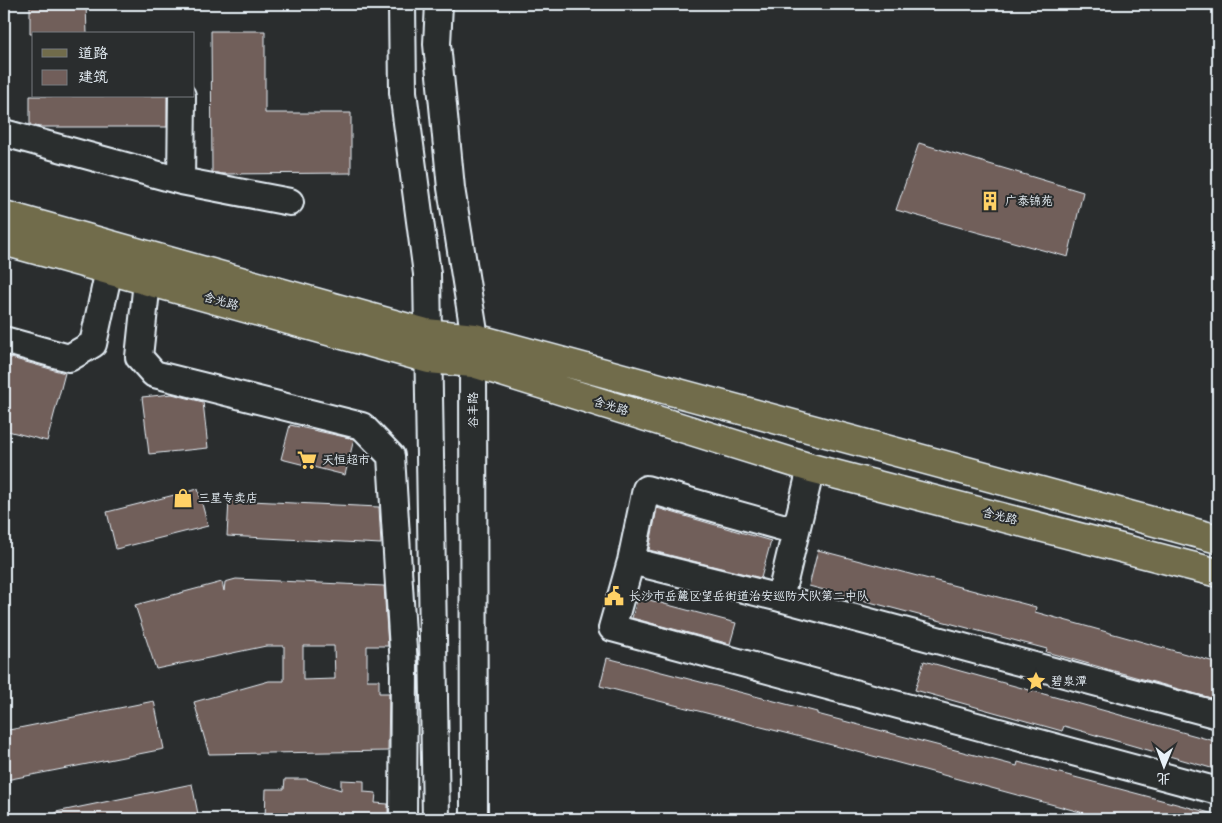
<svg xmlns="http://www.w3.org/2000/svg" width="1222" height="823" font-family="'Balsamiq Sans','LXGW WenKai TC',sans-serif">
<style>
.building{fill:#715e5a;stroke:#e8f1f8;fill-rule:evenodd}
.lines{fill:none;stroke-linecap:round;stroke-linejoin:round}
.minor-casing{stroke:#e8f1f8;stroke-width:30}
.major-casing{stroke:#e8f1f8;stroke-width:31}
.minor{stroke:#2a2d2e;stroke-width:26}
.major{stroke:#716c4b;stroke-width:28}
.labels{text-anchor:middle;stroke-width:4;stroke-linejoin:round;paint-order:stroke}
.poi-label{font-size:12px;fill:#e8f1f8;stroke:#2a2d2e;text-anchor:start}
.street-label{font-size:12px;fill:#e8f1f8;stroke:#2a2d2e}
</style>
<rect width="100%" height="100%" fill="#2a2d2e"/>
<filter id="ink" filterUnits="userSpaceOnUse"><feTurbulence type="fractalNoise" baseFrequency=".02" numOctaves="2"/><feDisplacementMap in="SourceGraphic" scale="10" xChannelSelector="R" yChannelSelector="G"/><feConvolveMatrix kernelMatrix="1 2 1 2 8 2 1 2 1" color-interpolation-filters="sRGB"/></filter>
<g filter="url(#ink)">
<path class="building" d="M30,4H86L87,34H30Z
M211,31H265V113H351V173L222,174L212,172Z
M30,96H167V127H40L30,125Z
M919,143L1083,192L1068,257L896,210Z
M4,356L65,373L47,441L4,430Z
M172,394L203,402L208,448L149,454L142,397Z
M290,425L354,439L345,475L281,459Z
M198,489L208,526L116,549L107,512Z
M229,500L379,507L381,544L227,536Z
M657,508L771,541L761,578L649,550Z
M818,550L1036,607L1035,612L1218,663V700L1046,652L1047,649L809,586Z
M236,579L384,586L388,646H367V680H379V693H389L388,751L209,754L194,702L269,681H284V646H266L156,669L135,605L222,582L224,591L225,582ZM303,646H334L335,679L303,680Z
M638,597L736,623L730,644L632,618Z
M607,658L817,712V714L1017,766L1018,762L1214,814L1213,819H1106L832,745L600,686Z
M924,661L1218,742V770L1064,726L1062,731L915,690Z
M154,701L164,749L6,780L4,771V731Z
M285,779H306L341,790V780L364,781V792L376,793L375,803L388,804V819H265L266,789H284Z
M192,784L199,819H57L56,812Z"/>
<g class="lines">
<defs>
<path id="minor" d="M402,4L403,92L427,274L436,819
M439,4L437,44L451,188L475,338L473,363L474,819
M182,96L181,181L290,202
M4,133L181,181
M147,281L139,357L154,374L362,426L391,456L404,666L403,819
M4,340L69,358L93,344L109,270
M796,531L646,489L631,561L612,628L1218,791
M631,561L780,598L811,468
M780,598L1218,715"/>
<path id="major" d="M4,215L426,333L475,338L1218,539
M4,241L429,359L473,363L811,468L1218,573"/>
</defs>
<use href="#minor" class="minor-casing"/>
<use href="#major" class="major-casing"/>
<use href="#minor" class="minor"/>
<use href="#major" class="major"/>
</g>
</g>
<defs>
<symbol id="building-bare" viewBox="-9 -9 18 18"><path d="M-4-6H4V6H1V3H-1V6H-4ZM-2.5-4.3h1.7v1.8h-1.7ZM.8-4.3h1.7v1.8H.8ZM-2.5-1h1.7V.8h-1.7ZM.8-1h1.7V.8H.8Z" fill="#ffd166" stroke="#2a2d2e" stroke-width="2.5" paint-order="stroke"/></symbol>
<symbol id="supermarket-bare" viewBox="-9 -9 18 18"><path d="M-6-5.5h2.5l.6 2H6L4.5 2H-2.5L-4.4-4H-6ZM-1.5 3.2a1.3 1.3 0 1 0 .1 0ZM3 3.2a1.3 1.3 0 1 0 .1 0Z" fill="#ffd166" stroke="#2a2d2e" stroke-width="2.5" paint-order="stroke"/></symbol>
<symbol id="shop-bare" viewBox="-9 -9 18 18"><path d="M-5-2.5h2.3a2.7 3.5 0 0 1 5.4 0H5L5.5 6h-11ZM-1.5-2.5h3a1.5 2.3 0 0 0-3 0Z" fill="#ffd166" stroke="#2a2d2e" stroke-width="2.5" paint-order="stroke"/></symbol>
<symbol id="civic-bare" viewBox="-9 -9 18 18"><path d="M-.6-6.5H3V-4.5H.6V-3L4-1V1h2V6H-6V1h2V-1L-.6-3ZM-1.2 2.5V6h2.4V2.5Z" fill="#ffd166" stroke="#2a2d2e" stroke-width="2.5" paint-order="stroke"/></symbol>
<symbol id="sight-bare" viewBox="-9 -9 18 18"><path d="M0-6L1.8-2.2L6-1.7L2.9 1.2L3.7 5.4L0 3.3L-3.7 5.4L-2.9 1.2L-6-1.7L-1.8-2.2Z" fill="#ffd166" stroke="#2a2d2e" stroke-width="2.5" paint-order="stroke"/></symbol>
</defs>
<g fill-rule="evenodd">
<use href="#building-bare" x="976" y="187" width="28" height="28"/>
<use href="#supermarket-bare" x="293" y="446" width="28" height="28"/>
<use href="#shop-bare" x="169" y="484" width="28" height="28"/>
<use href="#civic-bare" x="600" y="582" width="28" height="28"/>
<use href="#sight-bare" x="1022" y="667" width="28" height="28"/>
</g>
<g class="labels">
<g class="poi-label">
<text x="1005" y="205">广泰锦苑</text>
<text x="322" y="464">天恒超市</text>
<text x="198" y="502">三星专卖店</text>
<text x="629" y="600">长沙市岳麓区望岳街道治安巡防大队第二中队</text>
<text x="1051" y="685">碧泉潭</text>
</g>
<g class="street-label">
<text transform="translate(221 301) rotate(16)" y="4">含光路</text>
<text transform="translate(611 406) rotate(17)" y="4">含光路</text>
<text transform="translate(473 410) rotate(-90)" y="4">谷丰路</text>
<text transform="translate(1000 516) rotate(14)" y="4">含光路</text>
</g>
</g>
<rect width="1222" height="823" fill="none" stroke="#2a2d2e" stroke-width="20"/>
<rect x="10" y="10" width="1202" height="803" fill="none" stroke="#e8f1f8" stroke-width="2" filter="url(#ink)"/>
<rect x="32" y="32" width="162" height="65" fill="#2a2d2e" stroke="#767b7f"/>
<rect x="42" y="49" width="25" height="8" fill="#716c4b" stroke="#767b7f"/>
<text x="78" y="58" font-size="15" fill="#e8f1f8">道路</text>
<rect x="42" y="70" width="25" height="15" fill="#715e5a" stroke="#767b7f"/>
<text x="78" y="82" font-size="15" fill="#e8f1f8">建筑</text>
<g transform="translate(1164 766) rotate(181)" stroke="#2a2d2e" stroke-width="4" paint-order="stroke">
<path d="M0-4L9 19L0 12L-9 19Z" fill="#e8f1f8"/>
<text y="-8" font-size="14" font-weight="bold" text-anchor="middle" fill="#e8f1f8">北</text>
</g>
</svg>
